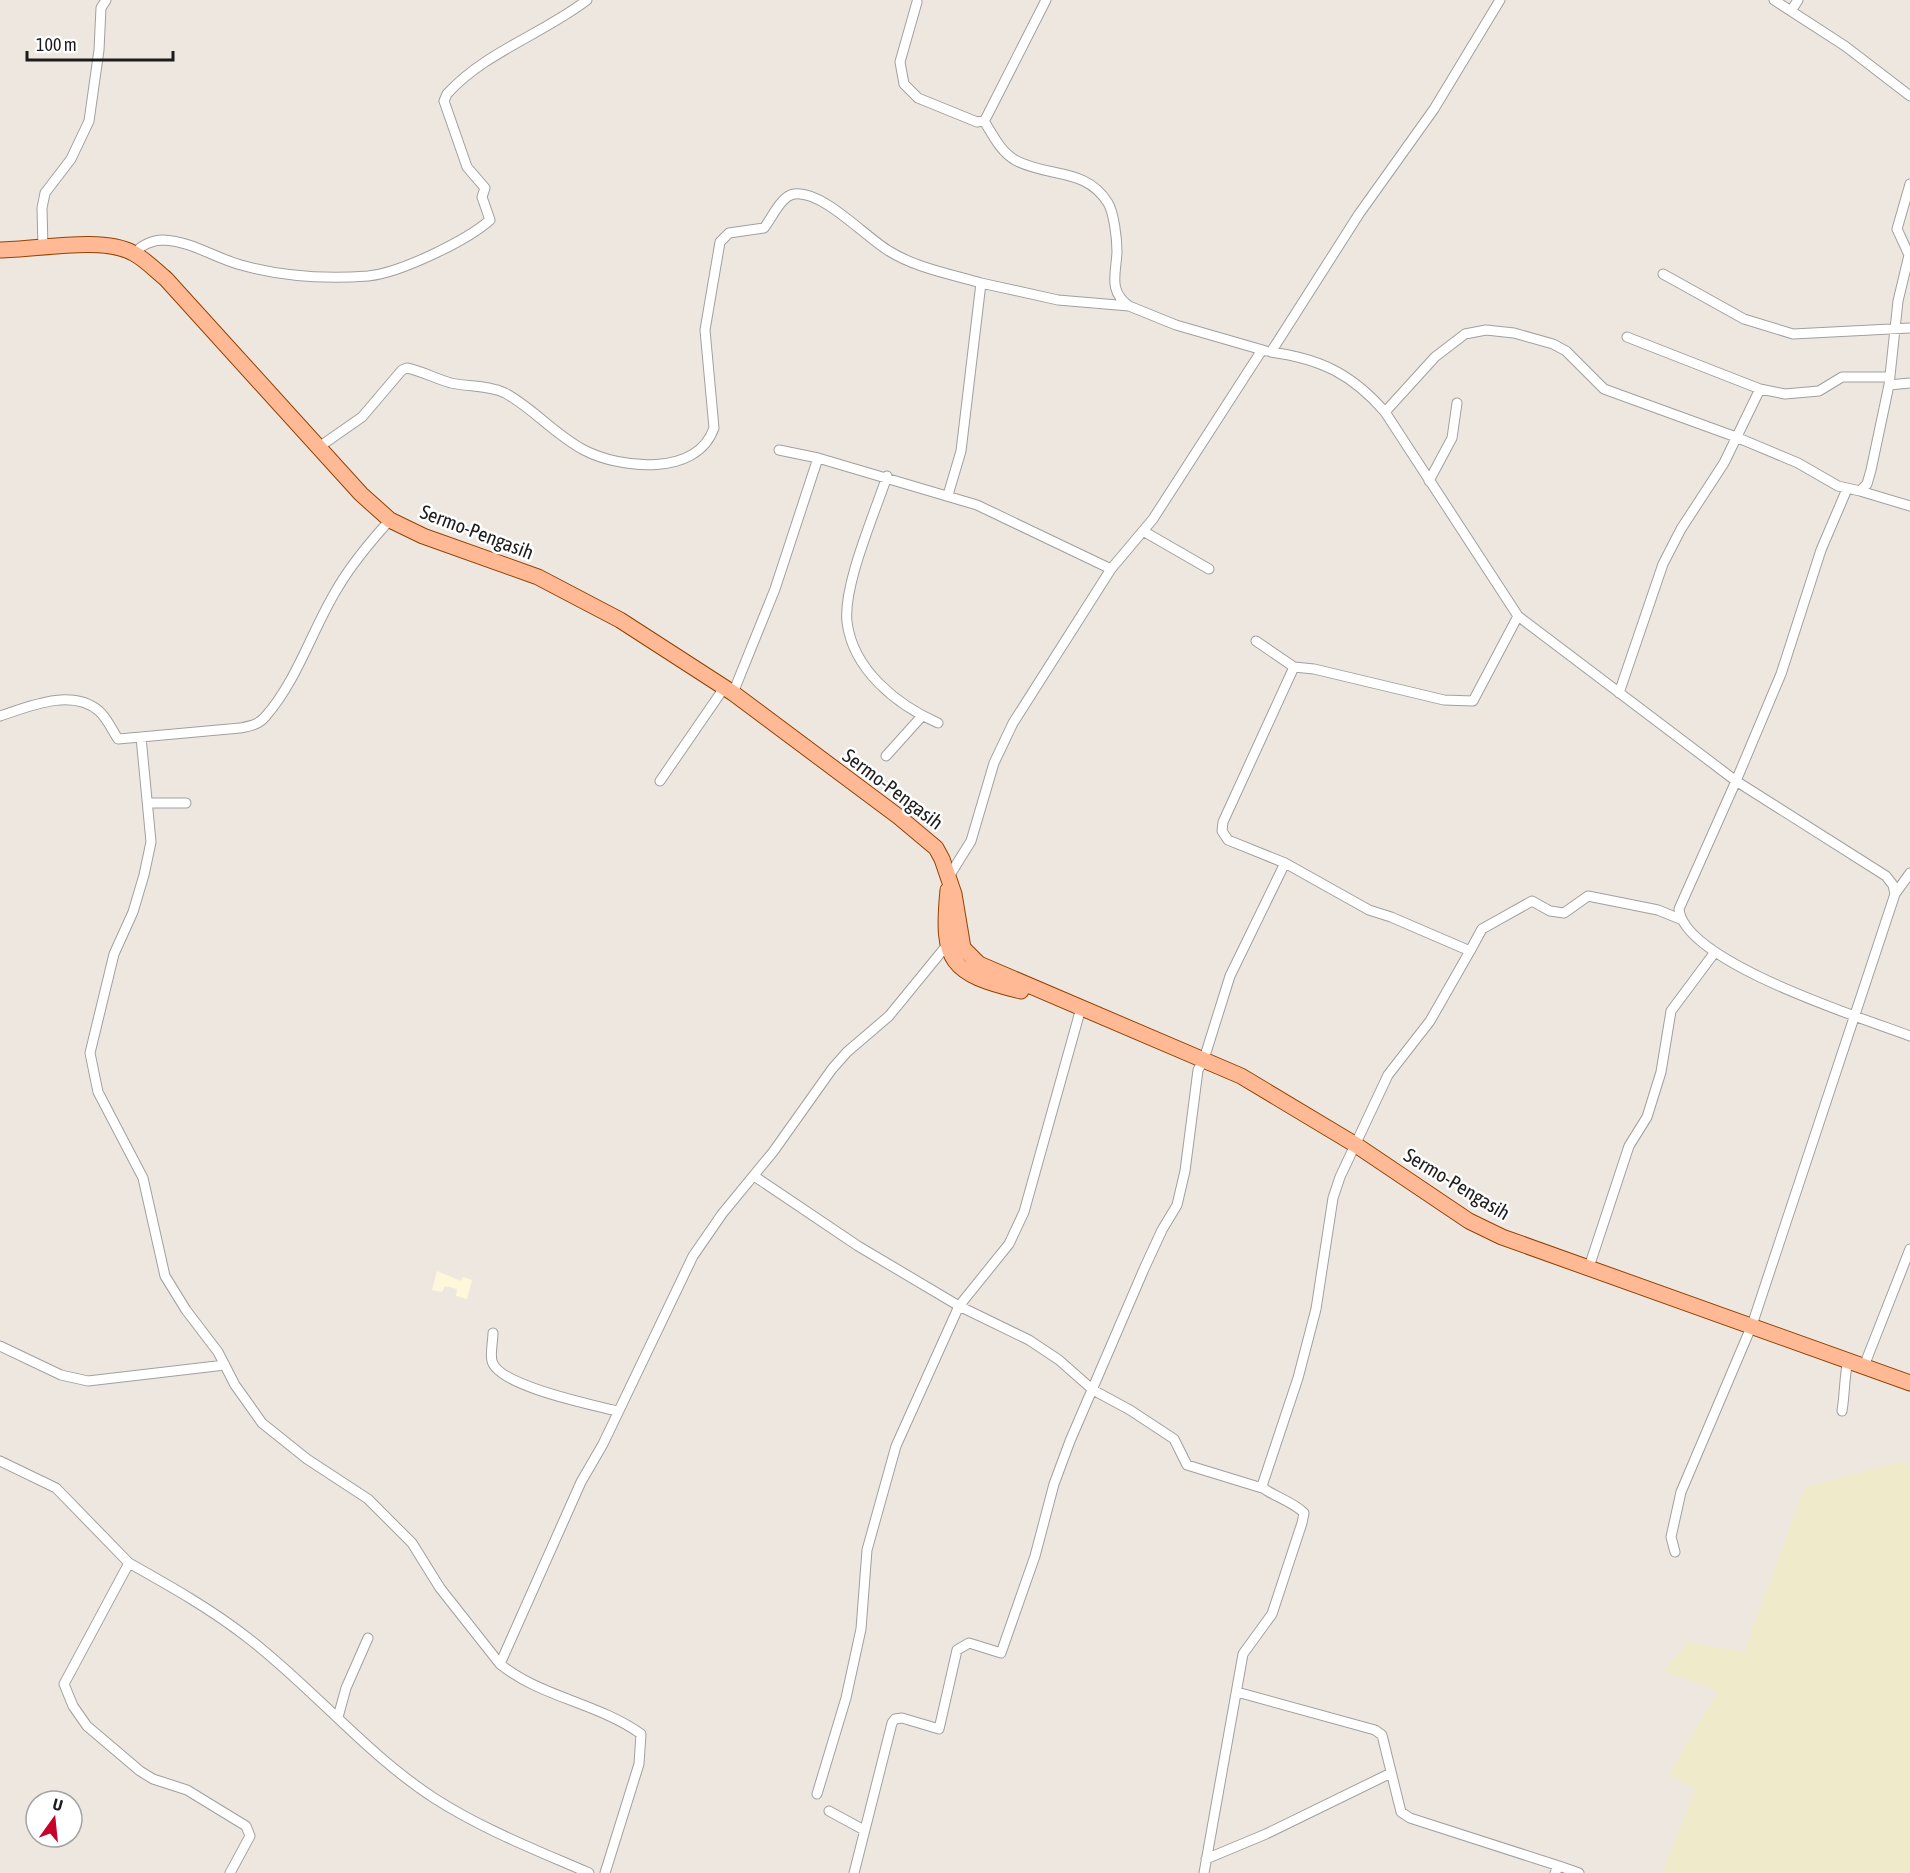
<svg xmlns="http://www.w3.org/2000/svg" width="1910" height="1873" font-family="'Asap Condensed',sans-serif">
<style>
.education{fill:#fff7d9}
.farmland{fill:#efeaca}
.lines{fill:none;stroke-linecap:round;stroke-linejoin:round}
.street-casing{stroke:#a0a0a0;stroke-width:11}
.primary-casing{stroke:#944200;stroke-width:17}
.street{stroke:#fff;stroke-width:9}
.primary{stroke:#ffba95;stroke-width:15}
.labels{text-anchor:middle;stroke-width:5;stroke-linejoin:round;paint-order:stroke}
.street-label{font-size:20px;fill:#1c1c1c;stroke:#fff}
</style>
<rect width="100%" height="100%" fill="#eee7e0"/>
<path class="education" d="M437,1271L461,1281L463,1277L472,1280L467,1299L456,1296L457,1289L445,1286L442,1292L432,1290Z"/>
<path class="farmland" d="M1900,1462L1910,1465V1873H1662L1695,1790L1668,1775L1718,1691L1663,1671L1688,1642L1744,1652L1805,1487Z"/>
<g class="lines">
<defs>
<path id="street" d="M1500,0L1434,109L1359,214L1271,352C1321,359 1352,374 1385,412L1518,616L1736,781L1679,909C1684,962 1862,1018 1910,1036
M1774,0L1845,46L1910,96
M917,2L900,62L904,84L918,98L977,122L984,121L987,116L1046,0
M1791,11L1798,0
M984,121C993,135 1000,151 1015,160C1048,178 1086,167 1108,203C1114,213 1117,239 1117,252C1116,274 1108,291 1129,306
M43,249L42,208L45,193L71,159L89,121L99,50L101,8L106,0
M135,253C141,245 153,240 163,240C191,241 215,258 241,265C280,276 326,279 368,276C400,273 466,241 490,220L482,197L485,188L467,167L444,101L447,94C485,52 543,34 587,0
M1663,274L1744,319L1793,334L1910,328
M1627,337L1760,389L1785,394L1819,391L1842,377H1890
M1889,385L1910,383
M1385,412L1435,357L1465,334L1486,330L1514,333L1553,344L1566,351L1604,389L1736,437L1798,463L1838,486L1860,491L1867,484L1871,470L1889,385L1898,301L1909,255L1897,229L1910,184
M319,447L362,417L402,370L407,368C422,371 436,379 451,383C469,387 488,385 505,393C533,408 555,435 584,450C620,469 697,477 714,428L705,330L720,242L729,233L764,228C772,218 781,196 794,194C823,190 865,237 889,251C916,268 950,274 981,283
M779,450L818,458
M887,476C875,513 843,585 847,622C853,670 897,705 938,723
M1429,481L1452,438L1457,403
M1860,491L1910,506
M948,495L961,451L981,283L1058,300L1129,306L1176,325L1266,351
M390,520C370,542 352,563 337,589C312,630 297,681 265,717C258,725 250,726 240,728L141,737L151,842L144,875L133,912L114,954L90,1053L98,1092L143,1178L165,1276L186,1310L218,1352L235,1385L262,1423L307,1459L368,1499L412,1543L440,1588L500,1664
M1143,531L1209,569
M1256,641L1294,667
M733,693L775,589L818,458L977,505L1111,569
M1619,693L1663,564L1681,529L1724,463L1760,389
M0,716C30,706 72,688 99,711C107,718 112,730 118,739L141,737
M886,756L922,716
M660,781L724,688
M149,803H186
M948,878L971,841L994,763L1013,723L1111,569L1153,519L1262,350
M1895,894L1910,873
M1470,951L1482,929L1532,901L1550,911L1564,913L1588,896L1658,910L1680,919
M754,1176L858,1246L959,1306L1029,1340L1059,1360L1093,1390L1130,1410L1174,1439L1187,1465L1262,1488
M1589,1267L1629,1146L1647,1117L1661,1072L1671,1011L1715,952
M493,1333C493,1341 490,1353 492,1361C498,1386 593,1405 617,1411
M0,1346L61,1375L88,1381L225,1365
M1864,1366L1910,1249
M1842,1411C1845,1393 1844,1378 1848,1360
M0,1461L56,1488L129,1563
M1675,1552L1671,1537L1681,1492L1752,1325L1895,894L1893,885L1886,876L1736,781L1781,674L1821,550L1847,489
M1237,1692L1375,1730L1382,1735L1401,1812L1410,1818L1559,1866L1555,1873
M338,1717L346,1688L368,1638
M817,1794L846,1698L861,1629L867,1550L896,1446L959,1306L1009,1244L1024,1212L1081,1008
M829,1811L864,1830
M1206,1859L1266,1834L1391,1773
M1559,1866L1579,1873
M230,1873L250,1836L246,1826L187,1790L153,1779L140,1771L87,1726L73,1706L64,1684L129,1563C170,1586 211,1609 248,1638C312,1687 365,1753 434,1798C482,1829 536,1850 589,1873
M605,1873L639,1764L641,1734C598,1703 540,1697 500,1664L581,1482L603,1444L693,1256L722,1214L773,1152L832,1069L847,1052L889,1016L947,945
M854,1873L892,1723L895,1719L902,1718L939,1729L957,1650L969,1643L1001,1653L1035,1556L1054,1484L1070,1441L1144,1269L1162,1230L1177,1205L1185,1171L1198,1070L1204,1059L1230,976L1285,863L1228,840L1222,831L1223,822L1294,667L1314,669L1444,700L1473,701L1518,616
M1204,1873L1243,1654L1272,1614L1302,1523L1304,1513C1293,1501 1265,1493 1262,1486L1298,1378L1316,1309L1333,1198L1340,1177L1388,1075L1430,1021L1470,951L1391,917L1369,910L1285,863"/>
<path id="primary" d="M0,250C36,250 102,236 133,253C145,259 156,271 166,279L361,494L390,520L423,536L538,577L620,620L733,693L899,817L936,848L942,859L954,894L963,948L979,964L1241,1076L1356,1145L1469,1221L1502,1237L1910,1383
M948,890C941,962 950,974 1021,991"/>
</defs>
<use href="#street" class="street-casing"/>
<use href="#primary" class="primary-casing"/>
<use href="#street" class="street"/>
<use href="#primary" class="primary"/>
</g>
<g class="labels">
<g class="street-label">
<text transform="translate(477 532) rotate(21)" y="7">Sermo-Pengasih</text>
<text transform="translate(893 789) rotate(37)" y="7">Sermo-Pengasih</text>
<text transform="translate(1457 1184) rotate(31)" y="7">Sermo-Pengasih</text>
</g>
</g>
<g transform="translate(54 1819) rotate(15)"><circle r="28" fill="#ffffff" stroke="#a4a4a4" stroke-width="1.5"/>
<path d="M0-4.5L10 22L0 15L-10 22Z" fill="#c8002c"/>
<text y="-9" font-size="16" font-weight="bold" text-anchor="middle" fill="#1c1c1c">U</text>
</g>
<path d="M27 51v9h146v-9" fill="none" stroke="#1c1c1c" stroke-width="3"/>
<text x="36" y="51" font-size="18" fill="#1c1c1c" stroke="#ffffff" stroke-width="4.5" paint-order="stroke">100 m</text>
</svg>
